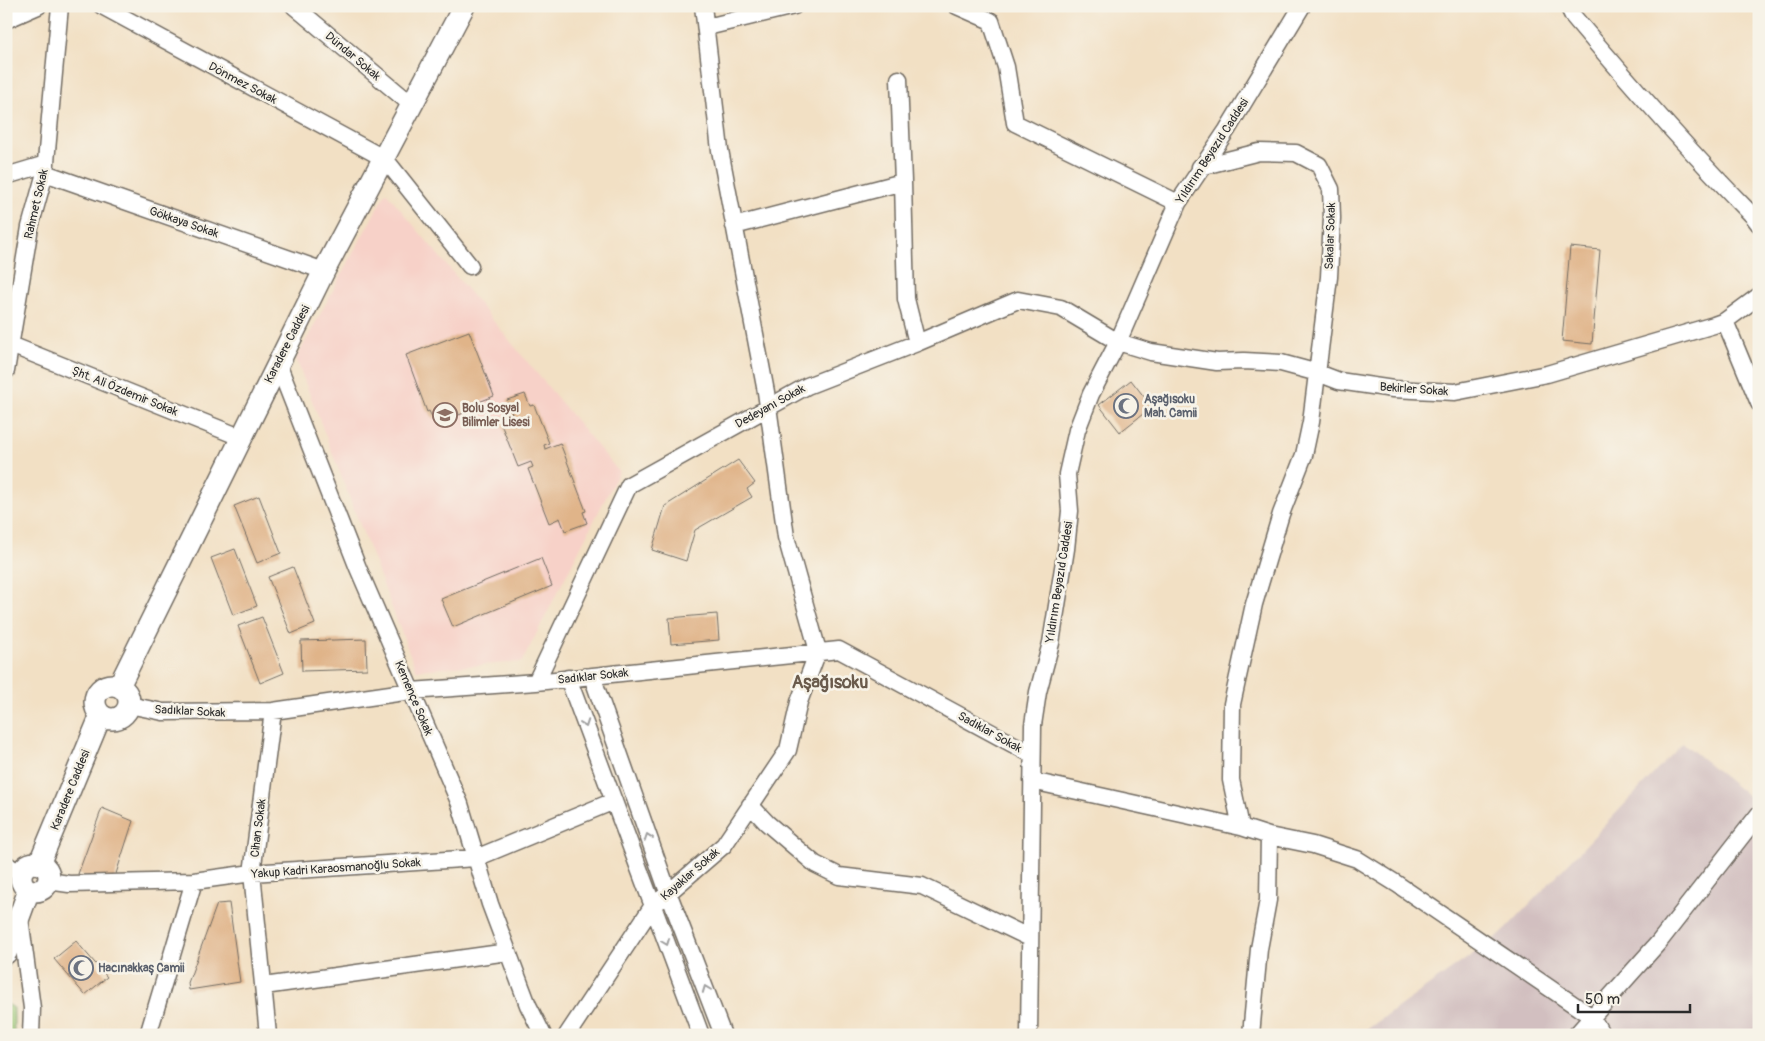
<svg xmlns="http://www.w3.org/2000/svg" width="1765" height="1041" font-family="Pangolin,sans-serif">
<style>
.built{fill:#f7d1c8}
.industrial{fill:#d2bfc0}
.green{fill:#95c270;stroke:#60764e}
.building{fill:#e0b489}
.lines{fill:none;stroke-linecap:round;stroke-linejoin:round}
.minor-casing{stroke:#716a61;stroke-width:19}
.major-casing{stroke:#716a61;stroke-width:24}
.minor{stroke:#fff;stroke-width:16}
.major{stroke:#fff;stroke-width:21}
.oneway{stroke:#a0a0a0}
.labels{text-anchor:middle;stroke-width:5;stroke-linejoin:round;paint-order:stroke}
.street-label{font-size:12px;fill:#2b2b2b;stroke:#f7f3e8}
.worship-label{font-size:12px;font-weight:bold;fill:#5b616d;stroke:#f7f3e8;text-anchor:start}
.education-label{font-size:12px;font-weight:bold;fill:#785e54;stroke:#f7f3e8;text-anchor:start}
.district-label{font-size:18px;font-weight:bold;fill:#6a5b4c;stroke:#f7f3e8}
</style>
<rect width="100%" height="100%" fill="#f7f3e8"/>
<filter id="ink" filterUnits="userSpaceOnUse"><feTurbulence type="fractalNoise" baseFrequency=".02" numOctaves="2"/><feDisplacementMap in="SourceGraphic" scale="10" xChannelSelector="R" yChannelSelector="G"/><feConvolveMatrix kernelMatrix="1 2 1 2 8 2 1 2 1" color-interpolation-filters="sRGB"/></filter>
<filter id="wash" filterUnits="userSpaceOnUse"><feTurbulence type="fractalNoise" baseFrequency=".0096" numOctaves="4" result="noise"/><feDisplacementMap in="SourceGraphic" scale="20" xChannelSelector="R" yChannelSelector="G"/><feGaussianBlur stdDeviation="1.12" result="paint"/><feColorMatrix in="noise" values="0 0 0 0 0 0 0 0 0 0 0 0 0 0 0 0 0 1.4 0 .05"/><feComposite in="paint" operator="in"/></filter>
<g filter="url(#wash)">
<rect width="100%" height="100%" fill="#f2e0c4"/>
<path class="built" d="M386,192L619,472L522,662L416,670L296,359Z"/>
<path class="industrial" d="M1683,743L1748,796L1759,788V1035H1359L1500,935Z"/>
<path class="green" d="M6,1003L14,1008V1035H6Z"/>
<g id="blocks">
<path class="building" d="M1570,247L1600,250L1592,344L1562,341Z
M469,331L494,396L469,406L470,410L459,415L457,410L433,419L429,411L427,412L406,355Z
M1131,380L1152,407L1120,432L1099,405Z
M525,394L530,406L534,405L549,443L544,445L545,449L560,443L586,511L583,512L587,523L565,531L560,518L549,523L528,469L533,467L531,462L518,467L499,419L512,414L507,400Z
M738,460L755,483L747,489L752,497L695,530L686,561L652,550L665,506Z
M259,496L281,553L257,563L234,506Z
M235,549L257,606L233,615L211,558Z
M541,558L552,586L453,627L441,599Z
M293,567L315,624L291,634L268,577Z
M717,614L719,640L671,644L669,618Z
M262,617L284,673L260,683L238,626Z
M366,639L367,669L302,671L301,641Z
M102,808L133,821L114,880L93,879L78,874Z
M229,903L240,982L189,990L188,983L217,904Z
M76,941L107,977L85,995L54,959Z"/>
</g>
</g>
<g filter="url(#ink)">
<use href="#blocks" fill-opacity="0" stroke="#716a61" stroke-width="1"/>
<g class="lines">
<defs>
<path id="minor" d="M102,6L385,159L470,266
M294,6L412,105
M957,6L991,21L1006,67L1015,123L1178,203
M1568,6L1573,16C1631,85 1690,152 1753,216L1759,224
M6,20L38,6
M707,27L794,6
M899,79L903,182
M1200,167L1259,152L1296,153L1319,165L1331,189L1332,218L1329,277L1311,422L1304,455L1281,514L1254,604L1232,704L1231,780L1241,827
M45,173L324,271
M6,176L46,164
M734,226L903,182L906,299L917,343
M1725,321L1759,403
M11,345L240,437
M278,364L358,568L460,804L490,904L528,1005L543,1035
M6,371L30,227L45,173L60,6
M592,676L668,892L723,1035
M568,678L701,1035
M536,682L629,485L807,386L917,343L1018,300L1061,308L1118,342L1151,352L1217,362L1244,361L1281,363L1318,373L1339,381L1393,389L1455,392L1547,374L1714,325L1725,321L1759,296
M129,705L163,712L273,711L411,691L536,682L839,650L1031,754
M1032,781L1241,827L1269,836L1313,845L1357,859L1397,884L1592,1017L1602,1035
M750,805L767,823L815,864L839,876L922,886L1030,938
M6,864L21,875
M48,881L69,884L194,881L252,873L476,858L614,801
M20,918L32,1008L31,1035
M264,986L508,952
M148,1035L194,881
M268,1035L252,873L273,711
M567,1035L652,907L724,845L788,750L799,702L818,651L786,537L766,392L720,150L703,6
M1029,1035L1033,725L1038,692L1051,643L1066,549L1070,511L1067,474L1077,430L1091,394L1118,342L1178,203L1227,130L1302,6
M1251,1035L1259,949L1268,900L1269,836
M1576,1035L1659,942L1759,814"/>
<path id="major" d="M95 702a17 17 0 1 1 34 0a17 17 0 1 1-34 0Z
M119,686L324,271L464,6
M21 877a14 14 0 1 1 28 0a14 14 0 1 1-28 0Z
M39,864L101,715
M6,953L29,890"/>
</defs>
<use href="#minor" class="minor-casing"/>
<use href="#major" class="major-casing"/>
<use href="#minor" class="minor"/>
<use href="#major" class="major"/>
</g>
<defs><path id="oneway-chevron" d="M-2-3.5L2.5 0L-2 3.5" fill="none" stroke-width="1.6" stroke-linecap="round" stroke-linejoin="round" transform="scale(1.25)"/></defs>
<g class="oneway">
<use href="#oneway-chevron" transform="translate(585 724) rotate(70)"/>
<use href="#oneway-chevron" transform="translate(648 837) rotate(-109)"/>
<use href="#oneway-chevron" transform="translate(666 942) rotate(69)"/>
<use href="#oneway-chevron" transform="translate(706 989) rotate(-111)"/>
</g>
</g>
<defs>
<symbol id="mosque-ring" viewBox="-11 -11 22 22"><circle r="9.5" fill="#f7f3e8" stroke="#6b7280" stroke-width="1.5"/><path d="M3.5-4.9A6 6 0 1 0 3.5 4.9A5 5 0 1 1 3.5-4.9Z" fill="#6b7280"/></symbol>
<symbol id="school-ring" viewBox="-11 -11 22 22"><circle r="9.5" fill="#f7f3e8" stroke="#8d6e63" stroke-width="1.5"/><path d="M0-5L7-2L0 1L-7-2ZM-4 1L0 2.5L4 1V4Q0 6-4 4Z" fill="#8d6e63"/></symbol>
</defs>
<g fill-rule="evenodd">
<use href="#mosque-ring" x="1112" y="392" width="28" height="28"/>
<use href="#school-ring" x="431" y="401" width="28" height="28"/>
<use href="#mosque-ring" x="67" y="954" width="28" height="28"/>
</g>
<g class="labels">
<g class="street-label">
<text transform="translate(353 56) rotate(40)" y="4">Dündar Sokak</text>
<text transform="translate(243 83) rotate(28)" y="4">Dönmez Sokak</text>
<text transform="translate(1212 151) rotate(-57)" y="4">Yıldırım Beyazıd Caddesi</text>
<text transform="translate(36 204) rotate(-77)" y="4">Rahmet Sokak</text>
<text transform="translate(184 222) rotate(19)" y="4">Gökkaya Sokak</text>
<text transform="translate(1330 236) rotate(-88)" y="4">Sakalar Sokak</text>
<text transform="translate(287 344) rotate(-63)" y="4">Karadere Caddesi</text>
<text transform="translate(1414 389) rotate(4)" y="4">Bekirler Sokak</text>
<text transform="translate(125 391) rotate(22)" y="4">Şht. Ali Özdemir Sokak</text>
<text transform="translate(770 406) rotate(-29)" y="4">Dedeyanı Sokak</text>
<text transform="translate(1059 582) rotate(-81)" y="4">Yıldırım Beyazıd Caddesi</text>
<text transform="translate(593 676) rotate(-6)" y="4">Sadıklar Sokak</text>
<text transform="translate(414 698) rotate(67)" y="4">Kemençe Sokak</text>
<text transform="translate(190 711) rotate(3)" y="4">Sadıklar Sokak</text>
<text transform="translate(990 732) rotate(29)" y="4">Sadıklar Sokak</text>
<text transform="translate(70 790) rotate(-68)" y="4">Karadere Caddesi</text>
<text transform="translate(258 828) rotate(-83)" y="4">Cihan Sokak</text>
<text transform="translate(336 868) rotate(-4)" y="4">Yakup Kadri Karaosmanoğlu Sokak</text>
<text transform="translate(690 874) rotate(-41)" y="4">Kayaklar Sokak</text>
</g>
<g class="worship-label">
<text x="1144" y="403">Aşağısoku<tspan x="1144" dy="14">Mah. Camii</tspan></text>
<text x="98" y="972">Hacınakkaş Camii</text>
</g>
<g class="education-label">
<text x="462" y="412">Bolu Sosyal<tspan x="462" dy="14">Bilimler Lisesi</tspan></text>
</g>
<g class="district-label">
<text x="830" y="688">Aşağısoku</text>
</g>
</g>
<rect width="1765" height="1041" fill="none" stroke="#f7f3e8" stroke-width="25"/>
<path d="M1578 1004v8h112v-8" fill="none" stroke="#2b2b2b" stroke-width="2.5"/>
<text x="1585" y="1004" font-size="15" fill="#2b2b2b" stroke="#f7f3e8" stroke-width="4" paint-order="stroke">50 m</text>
</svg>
